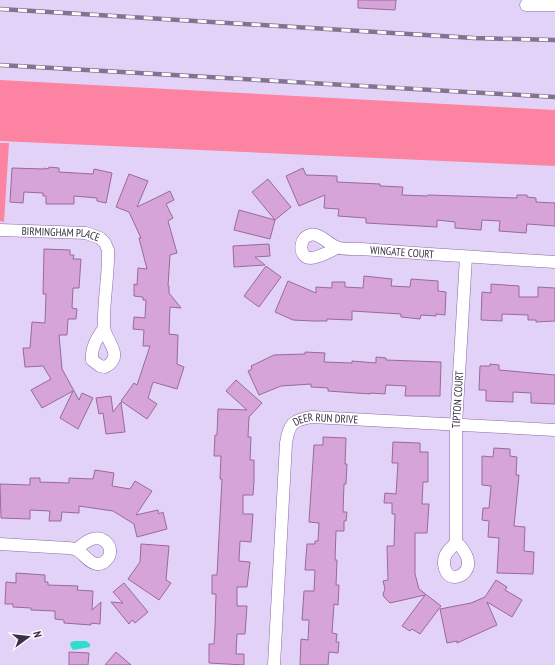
<svg xmlns="http://www.w3.org/2000/svg" width="555" height="665" font-family="'PT Sans Narrow',sans-serif">
<style>
.green{fill:#fc84a2}
.water{fill:#30ddce}
.building{fill:#d7a4d9;stroke:#99699b}
.lines{fill:none;stroke-linecap:round;stroke-linejoin:round}
.minor-casing{stroke:#876ca6;stroke-width:13}
.minor{stroke:#fff;stroke-width:12}
.rail-casing{stroke:#817391;stroke-width:4.5}
.rail{stroke:#fbfbfb;stroke-width:3;stroke-dasharray:9;stroke-linecap:butt}
.labels{text-anchor:middle;stroke-width:3.5;stroke-linejoin:round;paint-order:stroke}
.street-label{font-size:11px;fill:#3b2f48;stroke:#fbfbfb}
</style>
<rect width="100%" height="100%" fill="#e3d2f8"/>
<path class="green" d="M0,80L555,110V166L0,141Z
M0,143H9L4,222L0,221Z"/>
<path class="water" d="M75,641H86L90,644V647L73,650L70,645L71,642Z"/>
<path class="building" d="M358,0H396L395,10L358,8Z
M49,167L59,168V172L93,174L94,169L112,173L106,203L97,201V198L74,196V204H46V196H43V193L24,192L23,203L10,202L12,168L44,169V168L48,169Z
M303,168L306,175L337,176V182L380,184V186L403,187L402,195L427,196L428,195L517,198V195H527V197L536,198V202L555,203V226L527,224L526,233L499,231L500,221L482,220L481,230L455,228V222L437,220V227L366,223V218L338,216L339,209L324,208L325,195L299,206L286,176Z
M129,174L148,181L137,207L170,191L174,200L166,204L173,218L168,221L177,253L170,255L168,286H169V293L181,308L170,307L169,334L178,335L177,364L184,367L177,389L153,382L148,398L157,404L147,419L121,401L134,383L137,385L150,346H143L144,330L133,329L134,317L145,318L146,300H143V297L134,296V284L137,285L138,268L147,269L139,238H141L129,212L116,207Z
M268,179L291,207L275,220L252,192Z
M239,210L275,220L270,239L234,230Z
M269,244L270,256L255,257L265,265L234,267L233,246Z
M44,249L70,250V255H74L73,259H81L79,288H73L72,308L77,309L76,319H68L67,335H59L62,369L79,400L82,393L93,398L78,429L60,418L73,391L42,408L31,390L51,379L43,366L25,367L23,348H30L32,322L45,323L46,294H43Z
M266,266L281,277L259,307L244,296Z
M364,276L392,279L391,286L410,287L411,279L438,281V291L446,292L445,315L436,314V316L421,315L420,319L401,317V314L352,311V320L327,319V321H313L293,320L275,312L288,281L316,293V287L332,288V282H345V287L363,288Z
M491,284L519,286V297H538V287L555,288V321L536,322V320H528V315L502,314V321L481,320L482,292L491,293Z
M305,352L325,353L324,362L352,363V361L376,363V357L386,358V360L441,362L440,396H405L406,386L386,385L385,394L370,393V394L328,391V388L311,387V384L281,386L259,395L248,371L252,369L251,366L274,355L305,354Z
M490,364L499,365V370L555,375V404L531,403V393L513,392V402L486,401V390H479L480,366H490Z
M236,380L262,403L249,417L248,437H251L250,460H254V481L253,495H243V514H253L251,542L240,541L239,561L250,562L247,587H237V606H247L245,634H237L236,654H244V665L209,663V644H214L215,627L216,594H212V575H217L222,479H220L221,456H214L215,435H217L218,409L247,410L226,391Z
M111,396L113,412L121,402L125,432L106,434L103,413L99,414L96,398Z
M323,437L346,438L345,464H347L346,484H344L343,512H347L346,521H344V531H336L335,560H337L336,585H339L338,605L334,604L332,633L337,634L336,642H339L338,653L329,652L328,665H300L301,639L308,640L309,620H302L304,591H314L315,570H305L307,544H315V541H318L319,523L309,522L314,445H323Z
M393,442L420,443V452H428V482H423L422,504H429L427,533H415V574L419,589L441,606L420,634L412,629L410,631L402,626L425,595L390,603L384,597L383,594L385,589L383,581L388,580L387,546H394L395,514H392V503H384L385,493L396,494L398,463H392Z
M494,448L510,449V456L517,457L516,475H519L514,526L525,527L524,551L534,552L533,574L497,573L499,538L488,537L489,521L482,520L483,508H489L491,486L482,485V456L493,457Z
M95,470L114,473L112,486L130,489L135,481L152,491L136,515L158,510L159,514L163,512L167,529L137,537L134,524L113,511L79,506V513L62,512L61,521H49L50,511L30,510V519L1,518L0,484L30,485V478H40V482L69,483V478L93,479Z
M141,544L169,546L166,580L171,583L159,600L128,579L140,562Z
M16,573L45,575V582H48V585L78,586L77,590L93,591L92,610L101,602L100,624L91,623V625L64,623V620L55,619V611L31,610V608L13,607V604H5L6,582L16,583Z
M496,580L507,587L505,590L522,600L512,617L487,602L497,625L457,643V641L447,643L440,609L471,603L485,597Z
M124,583L148,612L135,623L132,620L129,624L111,602L123,603L113,592Z
M69,652L89,653L88,665H69Z
M116,652L131,665H105Z"/>
<g class="lines">
<defs>
<g id="minor">
<path d="M526,5H555"/>
<path id="s1" d="M0,230L86,233L100,238L105,243L108,250C109,275 103,301 104,327C105,341 126,356 105,367L100,366L92,360C91,347 97,338 104,328"/>
<path id="s2" d="M337,248C330,251 313,261 306,257C298,251 301,237 310,235C319,232 329,245 337,247C343,250 353,249 361,249C426,254 490,258 555,262"/>
<path id="s3" d="M456,542C465,550 474,564 463,574C460,576 458,577 454,577C444,576 442,562 446,554C449,550 453,546 456,542V425L466,257"/>
<path d="M0,544C17,545 33,546 50,547C58,548 67,547 74,549C82,550 87,563 97,564C104,565 111,557 110,550C110,547 108,544 106,542C96,533 85,542 77,549"/>
<path id="s4" d="M274,665L286,443C289,424 292,420 312,417L555,430"/>
</g>
</defs>
<use href="#minor" class="minor-casing"/>
<use href="#minor" class="minor"/>
<defs>
<path id="rail" d="M0,9L474,38L555,40
M0,65L555,97"/>
</defs>
<use href="#rail" class="rail-casing"/>
<use href="#rail" class="rail"/>
</g>
<g class="labels">
<g class="street-label">
<text dy="4" stroke="none"><textPath href="#s1" startOffset="61">BIRMINGHAM PLACE</textPath></text>
<text dy="4" stroke="none"><textPath href="#s2" startOffset="156">WINGATE COURT</textPath></text>
<text dy="4" stroke="none"><textPath href="#s3" startOffset="233">TIPTON COURT</textPath></text>
<text dy="4" stroke="none"><textPath href="#s4" startOffset="277">DEER RUN DRIVE</textPath></text>
</g>
</g>
<g transform="translate(28 637) rotate(75)" stroke="#fbfbfb" stroke-width="3" paint-order="stroke">
<path d="M0-3L7 15L0 10L-7 15Z" fill="#3b2f48"/>
<text y="-6" font-size="11" font-weight="bold" text-anchor="middle" fill="#3b2f48">N</text>
</g>
</svg>
